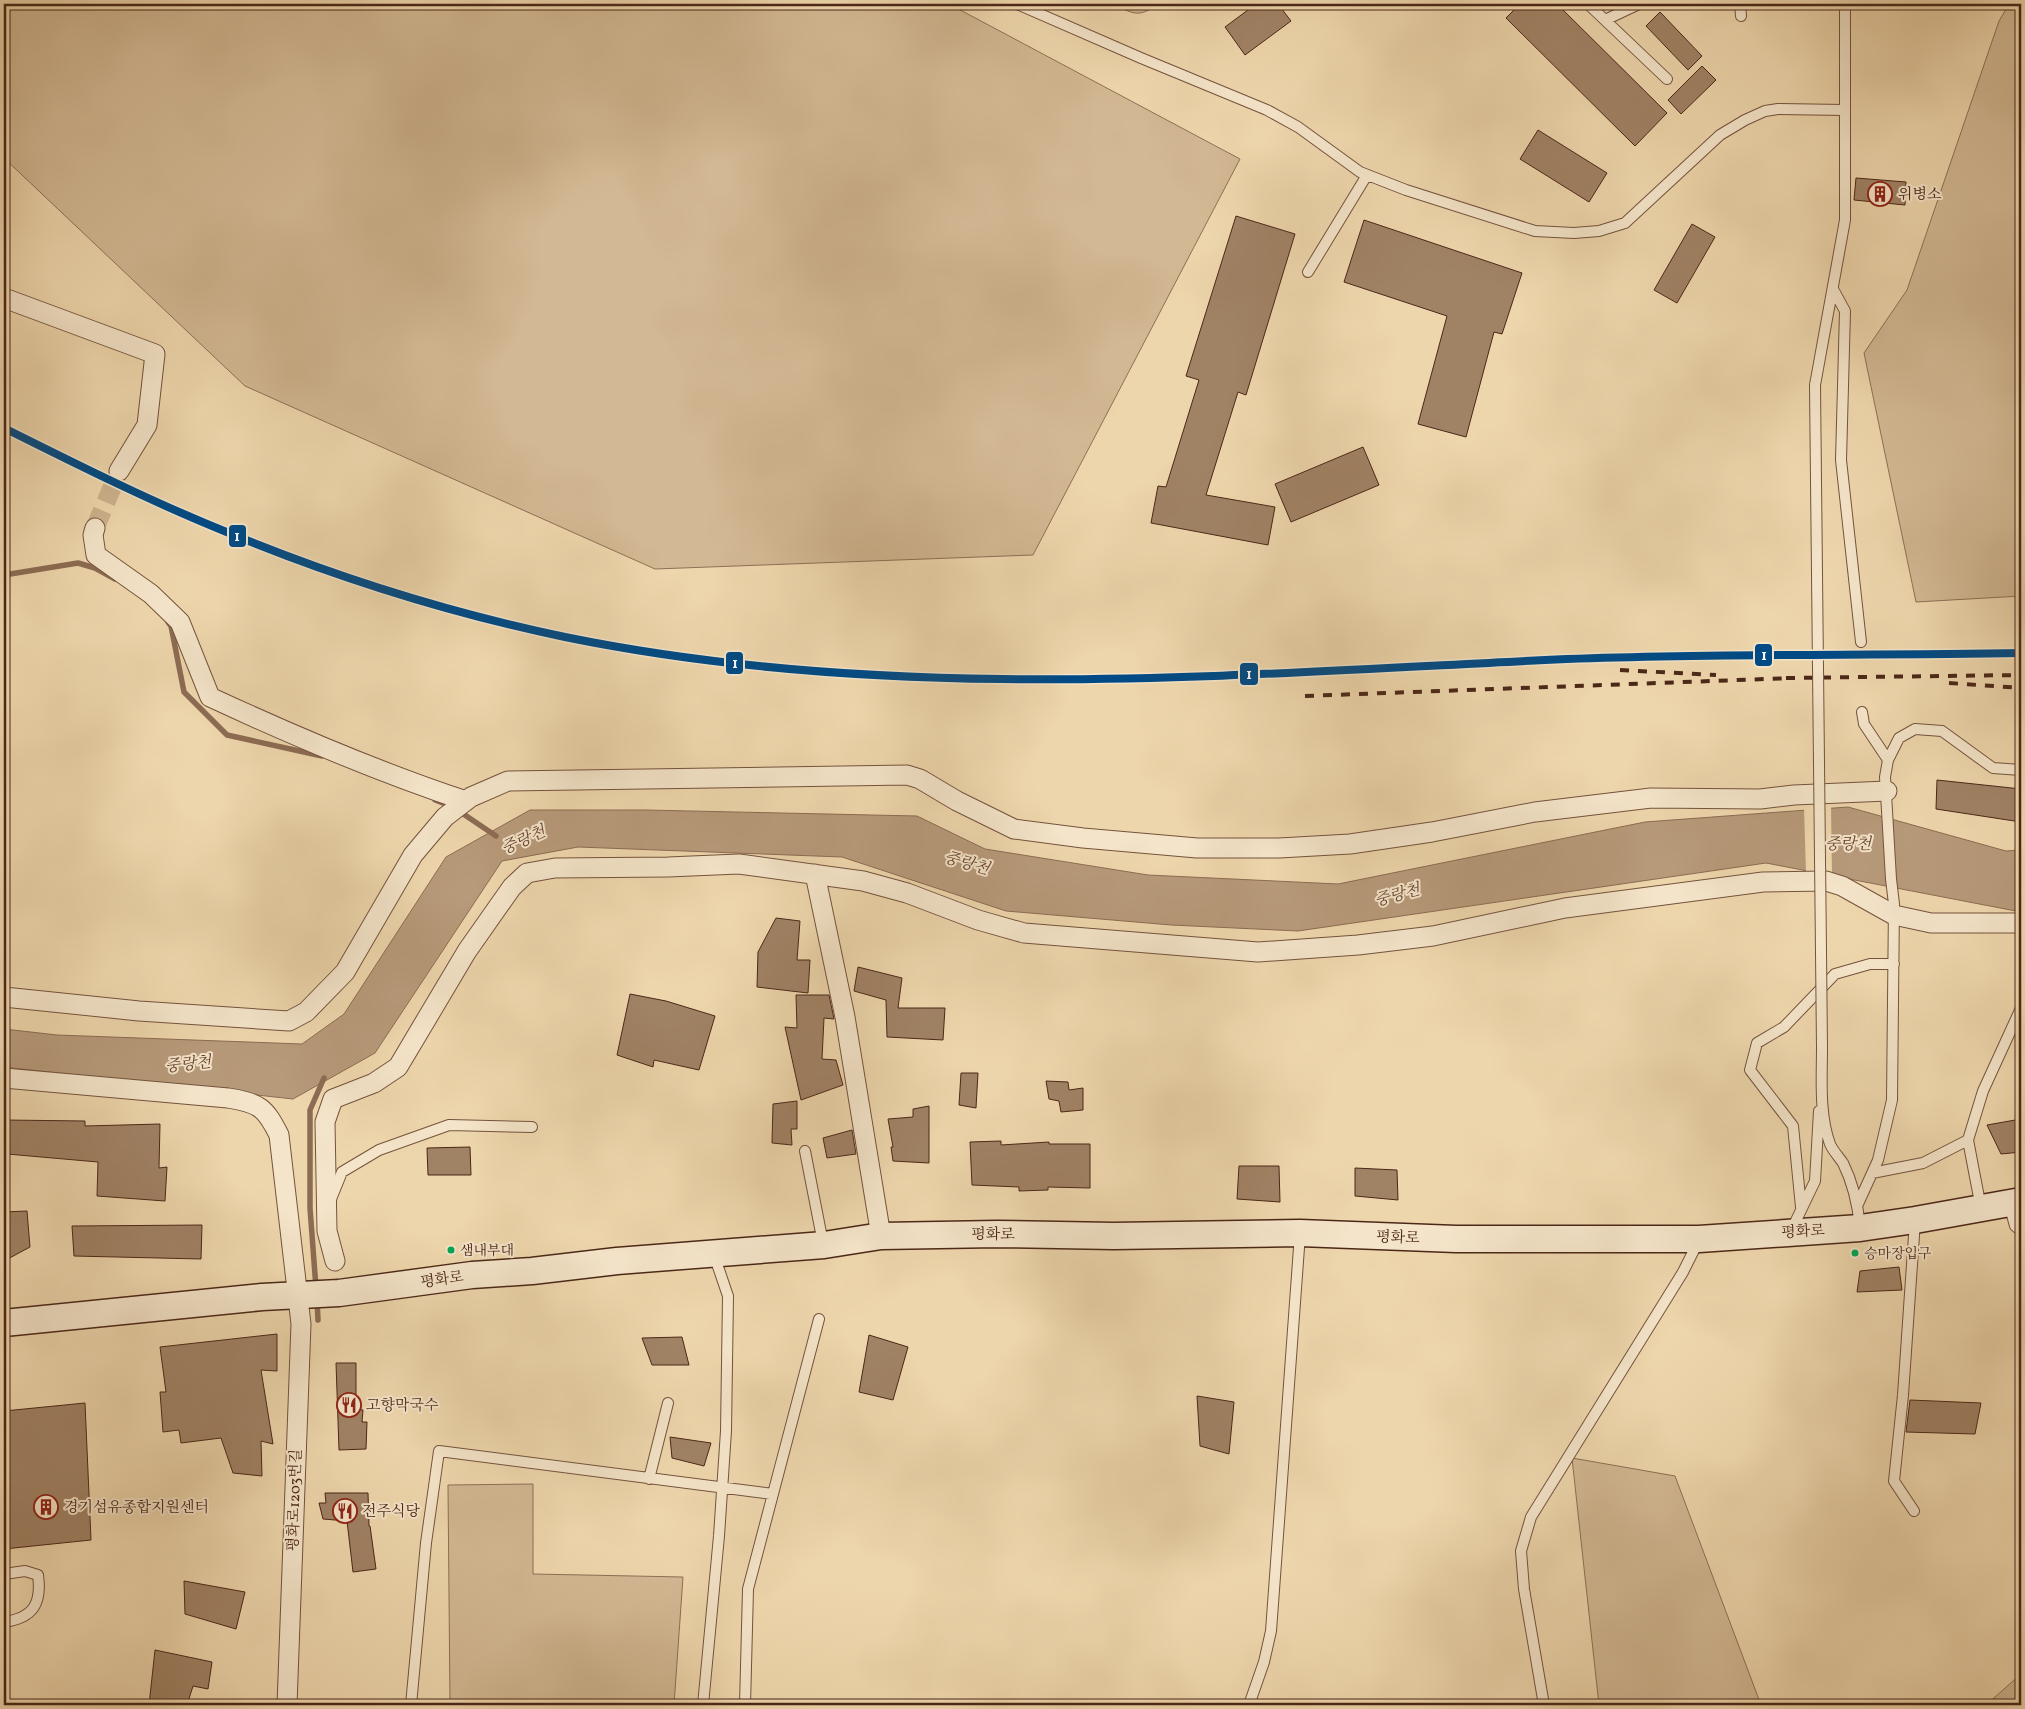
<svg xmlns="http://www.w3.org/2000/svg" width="2025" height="1709" font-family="Vollkorn,'Noto Serif KR',serif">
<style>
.green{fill:#d2b893;stroke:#8e7056}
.water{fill:#b79a7a;stroke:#8c6c53}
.pier{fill:#eed6ac}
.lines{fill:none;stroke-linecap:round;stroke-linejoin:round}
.stream{stroke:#8c6c53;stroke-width:5.5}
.building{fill:#a08265;stroke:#4b2718}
.minor-tunnel{stroke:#cdb38e;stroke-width:19;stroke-dasharray:19 9;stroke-linecap:butt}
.service-casing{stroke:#74533d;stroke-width:12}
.minor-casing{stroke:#74533d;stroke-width:21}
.secondary-casing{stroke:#4b2718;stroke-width:29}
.service{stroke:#f4e4c9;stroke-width:10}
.minor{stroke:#f4e4c9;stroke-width:19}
.secondary{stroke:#f4e4c9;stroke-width:26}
.rail{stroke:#4b2718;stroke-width:4;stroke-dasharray:9 9;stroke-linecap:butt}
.service-bridge-casing{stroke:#74533d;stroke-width:12;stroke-linecap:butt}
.service-bridge{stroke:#f4e4c9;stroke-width:10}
.metro-1-casing{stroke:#f4e4c9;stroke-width:11}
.metro-1{stroke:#004a85;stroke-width:8}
.bus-dot{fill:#00a651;stroke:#f4e4c9;stroke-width:2}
.labels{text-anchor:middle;stroke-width:4;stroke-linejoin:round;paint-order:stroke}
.bus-label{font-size:14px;fill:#4b2718;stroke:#f4e4c9;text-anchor:start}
.poi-label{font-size:15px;fill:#4b2718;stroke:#f4e4c9;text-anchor:start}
.street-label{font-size:15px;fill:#4b2718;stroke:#f4e4c9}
.water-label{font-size:16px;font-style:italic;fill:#664430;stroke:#f4e4c9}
.line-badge{stroke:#f4e4c9;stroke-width:2}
.badge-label{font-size:14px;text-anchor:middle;font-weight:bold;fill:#fff}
</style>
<rect width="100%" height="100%" fill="#eed6ac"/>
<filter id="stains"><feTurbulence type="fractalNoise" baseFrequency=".004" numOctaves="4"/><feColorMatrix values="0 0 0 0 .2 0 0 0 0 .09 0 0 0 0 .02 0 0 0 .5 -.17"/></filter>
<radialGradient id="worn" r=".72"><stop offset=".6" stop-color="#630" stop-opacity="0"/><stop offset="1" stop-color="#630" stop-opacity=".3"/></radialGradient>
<path class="green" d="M4,4H949L1240,159L1033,555L655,569L245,386L4,158Z
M1112,4H1158C1138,19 1133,13 1112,4Z
M2009,4H2021V596L1916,602L1864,353L1907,290L1999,21Z
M1572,1458L1675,1476L1761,1705H1599Z
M533,1484V1574L683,1577L674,1705H450L448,1485Z
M2021,1674V1705H1986Z"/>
<path class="water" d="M1848,807L2006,851L2021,850V912L1766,863L1298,931L1171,925L1006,911L842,857L578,847L502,861L375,1053L293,1099L4,1067V1029L57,1035L302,1044L344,1014L446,857L530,810H645L917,816L985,849L1148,875L1338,884L1645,822Z"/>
<path class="pier" d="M1831,806L1832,878L1806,873L1804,808Z"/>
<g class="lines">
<path class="stream" d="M4,575L78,563L95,568L115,579
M168,622L171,626L184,692L227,735L322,756
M435,800L453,807L496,836
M316,1288L310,1208V1110L324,1078
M317,1300L318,1320"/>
</g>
<path class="building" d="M1256,4H1278L1291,21L1245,55L1225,27Z
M1520,4H1557L1667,113L1635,146L1506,18Z
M1660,12L1702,56L1688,70L1646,26Z
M1702,66L1716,80L1681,114L1668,100Z
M1538,130L1607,173L1589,202L1520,159Z
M1856,178L1906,182L1905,205L1854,200Z
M1236,216L1295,234L1246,395L1238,392L1206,495L1275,507L1268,545L1151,523L1158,486L1166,487L1199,380L1186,376Z
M1364,220L1522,273L1502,334L1494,332L1466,437L1418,424L1447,316L1344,282Z
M1692,224L1715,237L1677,303L1654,290Z
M1363,447L1379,485L1291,522L1275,484Z
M1937,780L2021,789V822L1936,809Z
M776,918L800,921L797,960H810L808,993L757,987L758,952Z
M858,967L902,978L898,1008H945L943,1040L887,1037L886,1000L854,991Z
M630,994L666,1001L715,1016L699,1070L654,1060L653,1067L617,1055Z
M796,995H829L834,1019L824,1018L822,1059L836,1060L843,1085L801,1100L785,1027L797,1028Z
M961,1073H978L976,1108L959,1105Z
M1046,1081L1068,1082L1069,1090L1083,1088V1110L1061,1112L1059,1101L1049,1099Z
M797,1101V1129H791L792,1145L772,1143L773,1104Z
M929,1106V1163L893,1161L891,1147H893L888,1119L913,1117V1109Z
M2021,1119V1152L2001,1154L1987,1125Z
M5,1120L85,1121V1126L160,1124L159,1168L167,1167L165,1201L97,1196L98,1162L7,1154Z
M852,1130L856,1154L827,1158L823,1138Z
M1001,1141V1145L1049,1142V1144H1090V1188L1048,1187V1190L1019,1191V1187L972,1185L970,1142Z
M470,1147L471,1175H428L427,1148Z
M1239,1166H1279L1280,1202L1237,1199Z
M1355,1168L1397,1170L1398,1200L1355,1196Z
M27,1211L30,1247L4,1261V1212Z
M202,1225L201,1259L74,1256L72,1226Z
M1899,1267L1902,1290L1857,1292L1860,1271Z
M277,1334V1371L261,1370L273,1444L261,1441L262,1476L233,1473L221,1438L181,1443L179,1430L163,1432L160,1392H166L160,1347Z
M869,1335L908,1347L893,1400L859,1392Z
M682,1337L689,1365H652L642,1338Z
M336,1363H356V1409L363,1410L362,1422H367L366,1449L339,1450Z
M1197,1396L1234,1402L1229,1454L1200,1446Z
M1910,1400L1981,1403L1975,1434L1906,1432Z
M85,1403L91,1540L4,1549V1475H7L4,1411Z
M670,1437L711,1443L704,1466L672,1458Z
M325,1493H368L369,1526H370L376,1569L353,1572L347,1521L323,1519L319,1503H326Z
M184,1581L245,1592L236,1629L185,1614Z
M155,1650L212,1662L208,1689L193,1686L187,1705H149Z"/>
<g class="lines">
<path class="minor-tunnel" d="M95,528L119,471"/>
<defs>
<path id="service" d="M1017,4L1141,58L1267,110L1298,127L1360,172L1406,190L1535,231L1574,233L1599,231L1625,223L1720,135L1745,120L1765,111L1778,109L1845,110
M1588,4L1667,79
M1740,4L1741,16
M1605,20L1639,4
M1308,272L1367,175
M1833,289L1845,311L1841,460L1861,642
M1815,385L1845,220V4
M1862,712L1864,724L1888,760
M1822,1047C1822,1078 1819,1114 1830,1144C1833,1151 1839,1157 1843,1163C1853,1183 1858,1206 1860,1227
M805,1151L823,1243
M1872,1173L1923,1163L1968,1140
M331,1199L342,1172L379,1150L449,1125L532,1127
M1858,1204L1878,1160L1892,1100L1894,904L1891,879L1885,777L1888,760L1899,738L1915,729L1942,731L1993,768L2021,770
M2009,1204L2015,1226L2021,1231
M1801,1207L1793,1126L1750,1070L1757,1043L1784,1027L1835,974L1870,964H1894
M1981,1208L1968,1140L1983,1091L2021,1008
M1791,1231L1815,1181L1819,1111
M649,1479L668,1403
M1914,1511L1894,1481L1903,1395L1915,1221
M4,1574L25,1571L38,1575C42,1604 33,1618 4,1622
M411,1705L426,1543L439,1451L773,1494
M703,1705L719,1536L726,1431L728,1296L714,1255
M745,1705L748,1589L819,1319
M1249,1705L1264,1662L1271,1631L1300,1234
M1544,1705L1524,1589L1521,1551L1531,1517L1683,1272L1699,1240"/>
<path id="minor" d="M4,298L155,354L147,425L119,471
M95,528L93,535L96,555L151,594L180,622L210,697C294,736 378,772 466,801
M815,874L845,1017L881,1236
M4,997L139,1011L289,1021L306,1012L345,972L413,855L445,817L471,797L508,781L907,775L920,779L957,801L1014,829L1083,838L1197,848H1279L1350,844L1432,832L1535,812L1651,798L1760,799L1794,795L1887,791
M4,1078L228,1098C259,1103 265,1107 279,1135L301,1324L287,1705
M335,1261L327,1231L325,1122L333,1099L374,1083L398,1067L467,951L512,887L527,873L555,868L668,867L739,864L863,881L907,893L978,920L1024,933L1258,952L1358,945L1433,936L1565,908L1763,882L1826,881L1842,886L1894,915L1931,923H2021"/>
<path id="secondary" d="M4,1323L262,1297L339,1293L472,1275L532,1271L617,1261L824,1245L881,1236L997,1234L1114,1236L1300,1233L1456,1239H1699L1860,1228L1915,1220L2021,1201"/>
</defs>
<use href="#service" class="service-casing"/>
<use href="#minor" class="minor-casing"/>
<use href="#secondary" class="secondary-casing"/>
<use href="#service" class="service"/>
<use href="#minor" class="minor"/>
<use href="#secondary" class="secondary"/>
<path class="rail" d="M1620,670L1716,675
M1786,678L2021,675
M1949,683L2021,688
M1305,696L1793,678"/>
<defs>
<path id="service-bridge" d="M1815,385L1822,1047"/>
</defs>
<use href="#service-bridge" class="service-bridge-casing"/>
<use href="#service-bridge" class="service-bridge"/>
<defs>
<path id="metro-1" d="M4,428C78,465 152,502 229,533C338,578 450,613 565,637C888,703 1218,676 1545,660C1704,653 1862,656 2021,653"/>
</defs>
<use href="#metro-1" class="metro-1-casing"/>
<use href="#metro-1" class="metro-1"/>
</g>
<defs>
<symbol id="building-ring" viewBox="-11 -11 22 22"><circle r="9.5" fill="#f4e4c9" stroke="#8f2418" stroke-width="1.5"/><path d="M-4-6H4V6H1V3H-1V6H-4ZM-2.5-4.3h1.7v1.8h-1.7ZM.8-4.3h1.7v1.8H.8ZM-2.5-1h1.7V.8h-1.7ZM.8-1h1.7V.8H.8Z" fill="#8f2418"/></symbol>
<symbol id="restaurant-ring" viewBox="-11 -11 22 22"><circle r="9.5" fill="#f4e4c9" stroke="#8f2418" stroke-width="1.5"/><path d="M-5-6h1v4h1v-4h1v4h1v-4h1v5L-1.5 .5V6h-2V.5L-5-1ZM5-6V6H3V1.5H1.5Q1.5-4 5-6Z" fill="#8f2418"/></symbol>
</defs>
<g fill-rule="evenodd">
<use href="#building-ring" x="1866" y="180" width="28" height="28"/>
<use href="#restaurant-ring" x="335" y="1391" width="28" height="28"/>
<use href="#building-ring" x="32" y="1493" width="28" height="28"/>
<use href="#restaurant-ring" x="331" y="1497" width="28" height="28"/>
</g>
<g class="bus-dot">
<circle cx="451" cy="1250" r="4.5"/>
<circle cx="1855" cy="1253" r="4.5"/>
</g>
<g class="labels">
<g class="bus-label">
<text x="460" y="1255">샘내부대</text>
<text x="1864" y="1258">승마장입구</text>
</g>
<g class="poi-label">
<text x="1898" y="199">위병소</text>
<text x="366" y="1410">고향막국수</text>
<text x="64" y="1512">경기섬유종합지원센터</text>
<text x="362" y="1516">전주식당</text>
</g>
<g class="street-label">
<text transform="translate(1803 1231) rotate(-3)" y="5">평화로</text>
<text x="993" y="1239">평화로</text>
<text transform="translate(1398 1237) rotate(2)" y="5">평화로</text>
<text transform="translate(442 1279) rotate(-8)" y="5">평화로</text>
<text transform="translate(294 1500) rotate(-88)" y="5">평화로1203번길</text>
</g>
<g class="water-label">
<text transform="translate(523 839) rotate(-24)" y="6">중랑천</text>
<text x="1848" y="849">중랑천</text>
<text transform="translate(967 862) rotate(16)" y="6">중랑천</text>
<text transform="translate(1397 894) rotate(-15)" y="6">중랑천</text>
<text transform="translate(188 1063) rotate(-6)" y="6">중랑천</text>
</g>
</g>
<g class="line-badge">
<rect x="228" y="524" width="19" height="24" rx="5" fill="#004a85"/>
<rect x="1754" y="643" width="19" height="24" rx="5" fill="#004a85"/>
<rect x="725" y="651" width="19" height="24" rx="5" fill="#004a85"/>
<rect x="1239" y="662" width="20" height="24" rx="5" fill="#004a85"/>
</g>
<g class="badge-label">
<text x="237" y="541">1</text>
<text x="1764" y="660">1</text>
<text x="735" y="668">1</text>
<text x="1249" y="679">1</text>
</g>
<rect width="2025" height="1709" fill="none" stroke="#eed6ac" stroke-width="20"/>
<rect x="5" y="5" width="2015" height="1699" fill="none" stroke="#4b2718" stroke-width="2.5"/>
<rect x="10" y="10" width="2005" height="1689" fill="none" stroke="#4b2718"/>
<rect width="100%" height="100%" filter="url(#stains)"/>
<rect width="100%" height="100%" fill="url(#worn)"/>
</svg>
